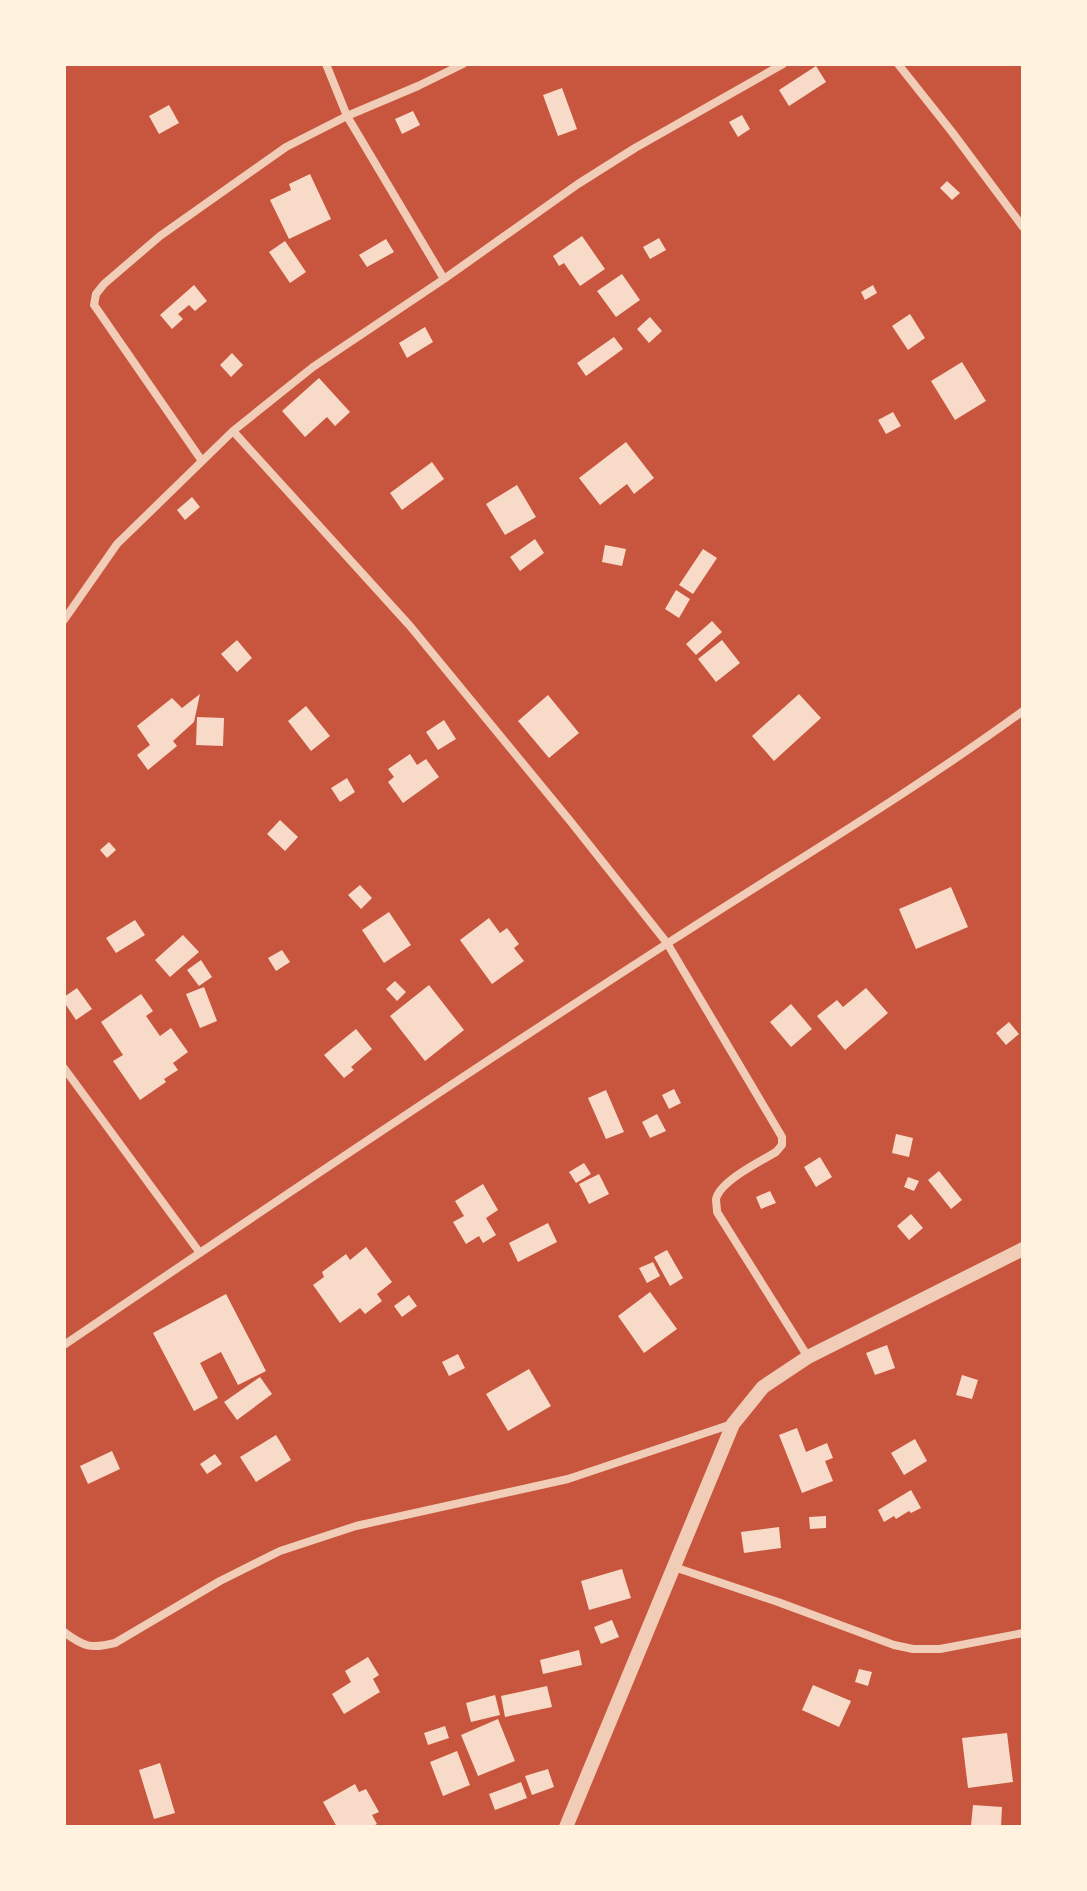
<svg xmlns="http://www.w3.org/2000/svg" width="1087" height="1891" font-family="Rubik,sans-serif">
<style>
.building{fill:#f7dbc8}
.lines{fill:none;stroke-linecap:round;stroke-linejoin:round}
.minor{stroke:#f1ccb7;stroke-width:8}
.tertiary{stroke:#f1ccb7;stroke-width:14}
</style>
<rect width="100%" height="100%" fill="#c8553d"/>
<path class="building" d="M816,66L826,82L789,106L779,90Z
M562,88L577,129L558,136L543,95Z
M169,105L179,123L159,134L149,116Z
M413,111L420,125L402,134L395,119Z
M742,115L750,129L738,137L729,122Z
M310,174L331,219L289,239L270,200L291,190L289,184Z
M947,181L960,193L952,200L940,188Z
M582,236L605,269L580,286L564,263L559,266L553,256Z
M659,238L666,250L650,259L643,247Z
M386,239L394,252L367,267L359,255Z
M285,241L306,272L290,283L269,252Z
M622,274L640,300L616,317L597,291Z
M194,285L207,301L195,311L189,305L178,314L183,319L172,329L160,315Z
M873,285L877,293L865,300L861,292Z
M910,314L925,338L908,350L892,326Z
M650,317L662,331L649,343L637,329Z
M425,327L433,342L407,358L399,343Z
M614,337L623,349L586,376L577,363Z
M232,353L243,365L231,377L220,365Z
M962,362L986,401L955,420L931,381Z
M319,378L350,412L335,426L327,417L305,437L282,411Z
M893,412L901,426L886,434L878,420Z
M626,442L654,478L634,494L627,484L600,505L579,478Z
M432,462L444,479L402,510L390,493Z
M517,485L536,517L505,535L486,504Z
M192,497L200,507L185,520L177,510Z
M535,539L544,553L520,571L510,557Z
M605,545L626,549L622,566L602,562Z
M703,549L717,558L693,594L679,585Z
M676,590L690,599L679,618L665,609Z
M712,621L722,632L696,655L686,644Z
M237,640L252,658L237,672L221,654Z
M722,640L740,663L716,682L698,659Z
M200,694L194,722L173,741L177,746L148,770L137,755L150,745L137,726L172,698L182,708Z
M799,694L821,718L774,761L752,736Z
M548,695L579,733L549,758L518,721Z
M306,706L330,736L311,751L288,721Z
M197,717L224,718L223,746L196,745Z
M444,720L456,739L438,750L426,732Z
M410,754L417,765L426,759L439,777L403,803L388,782L394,777L388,769Z
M347,778L355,792L340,802L331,788Z
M280,820L298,837L285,851L267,834Z
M109,842L116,850L107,858L100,850Z
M360,885L372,898L361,909L348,895Z
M951,887L968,927L916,949L899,909Z
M389,912L411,945L384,963L362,930Z
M489,918L500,933L507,928L519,944L514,948L524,961L492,984L460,940Z
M135,920L145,935L116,953L106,938Z
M183,935L199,952L170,977L155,960Z
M282,950L290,962L276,971L268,958Z
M201,960L212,977L199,986L187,970Z
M395,981L406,992L397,1001L386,989Z
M429,985L464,1030L425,1061L390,1016Z
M204,987L217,1021L200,1028L186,994Z
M77,988L92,1009L76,1020L64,1002V997Z
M866,988L888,1013L845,1050L817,1016L837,1000L843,1007Z
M141,994L153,1011L146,1016L160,1036L171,1028L188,1052L173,1063L178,1070L164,1079L166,1082L140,1100L113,1061L123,1055L101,1022Z
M791,1004L812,1029L791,1047L770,1022Z
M1009,1022L1019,1034L1006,1045L996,1033Z
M356,1029L372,1049L351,1067L354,1070L344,1078L324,1055Z
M674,1089L681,1103L669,1109L662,1095Z
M606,1090L624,1132L606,1139L588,1098Z
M657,1114L666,1131L650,1138L642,1122Z
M896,1134L913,1138L909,1157L892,1153Z
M820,1157L832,1177L816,1187L804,1167Z
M584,1163L591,1174L576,1183L569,1172Z
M939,1171L962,1200L951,1209L928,1180Z
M599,1174L609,1194L589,1204L579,1184Z
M908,1177L919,1181L914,1191L904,1187Z
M483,1184L498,1210L486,1218L496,1235L483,1243L479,1236L466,1244L453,1222L464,1216L455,1201Z
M770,1191L776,1203L761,1209L756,1197Z
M911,1214L923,1228L909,1240L897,1226Z
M548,1223L557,1242L518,1262L509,1243Z
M366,1247L392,1282L377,1294L382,1301L365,1314L360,1308L340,1323L313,1285L324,1277L322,1272L346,1254L350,1260Z
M667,1250L683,1278L670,1286L654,1257Z
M653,1262L660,1276L647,1283L639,1268Z
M650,1292L677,1329L644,1353L618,1316Z
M226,1294L266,1371L238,1385L221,1352L200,1363L218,1398L194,1411L153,1333Z
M409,1295L417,1306L402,1317L394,1306Z
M887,1345L895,1368L875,1375L866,1353Z
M458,1354L465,1368L449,1376L442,1362Z
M529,1369L551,1406L508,1431L486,1394Z
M962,1375L978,1380L972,1399L956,1395Z
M260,1377L272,1394L237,1420L224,1402Z
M797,1428L806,1452L827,1443L833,1458L825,1461L833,1481L802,1493L779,1435Z
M276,1435L291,1460L256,1482L240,1457Z
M915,1439L927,1461L904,1475L891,1453Z
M112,1451L120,1469L88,1484L80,1466Z
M215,1454L222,1464L207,1474L200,1464Z
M911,1490L921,1508L911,1513L909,1511L896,1519L894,1516L884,1522L878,1510Z
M826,1516V1528L810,1529L809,1517Z
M779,1527L781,1548L744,1553L741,1532Z
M622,1569L631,1598L589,1610L581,1581Z
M612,1620L619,1637L601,1644L594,1627Z
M579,1650L582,1665L543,1674L540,1660Z
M368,1657L379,1675L373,1679L380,1692L344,1714L332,1694L351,1682L345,1671Z
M859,1669L872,1672L868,1686L855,1682Z
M813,1685L851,1701L839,1727L802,1710Z
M547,1686L552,1707L505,1717L501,1696Z
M495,1695L500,1715L471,1722L466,1703Z
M498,1719L515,1761L478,1776L461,1735Z
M445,1726L449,1738L428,1745L424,1733Z
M1007,1733L1013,1782L968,1788L962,1738Z
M457,1751L470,1785L443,1796L430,1762Z
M160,1763L175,1813L154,1819L139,1770Z
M548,1769L554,1787L532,1795L525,1776Z
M521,1782L527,1798L495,1810L489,1794Z
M355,1784L359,1792L366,1789L379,1812L372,1815L377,1824L371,1827H337L323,1802Z
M973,1805L1002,1807L1001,1827L971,1826Z"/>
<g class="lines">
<path class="minor" d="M326,64L347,116L444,279
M898,64L952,132L1023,227
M233,431L410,626L571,822L667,943L782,1137V1145L776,1152C761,1161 720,1181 716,1199C716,1203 717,1207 717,1212L808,1357
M202,461L99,312L94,305L96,294L104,284L160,236L286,147L347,116L418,86L463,64
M64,620L117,544L233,431L313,367L444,279L578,184L635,148L783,64
M64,1068L200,1253
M64,1345C264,1209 465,1074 668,943C787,866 909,794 1023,711
M674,1567L778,1602L894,1645L913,1649H940L1023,1633
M64,1632C84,1647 91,1649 115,1643L220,1581L280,1551L356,1526L568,1479L732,1424"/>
<path class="tertiary" d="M566,1827L733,1424L763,1387L808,1357L1023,1249"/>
</g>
<rect width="1087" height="1891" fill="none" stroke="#fff3e0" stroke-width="132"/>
</svg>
